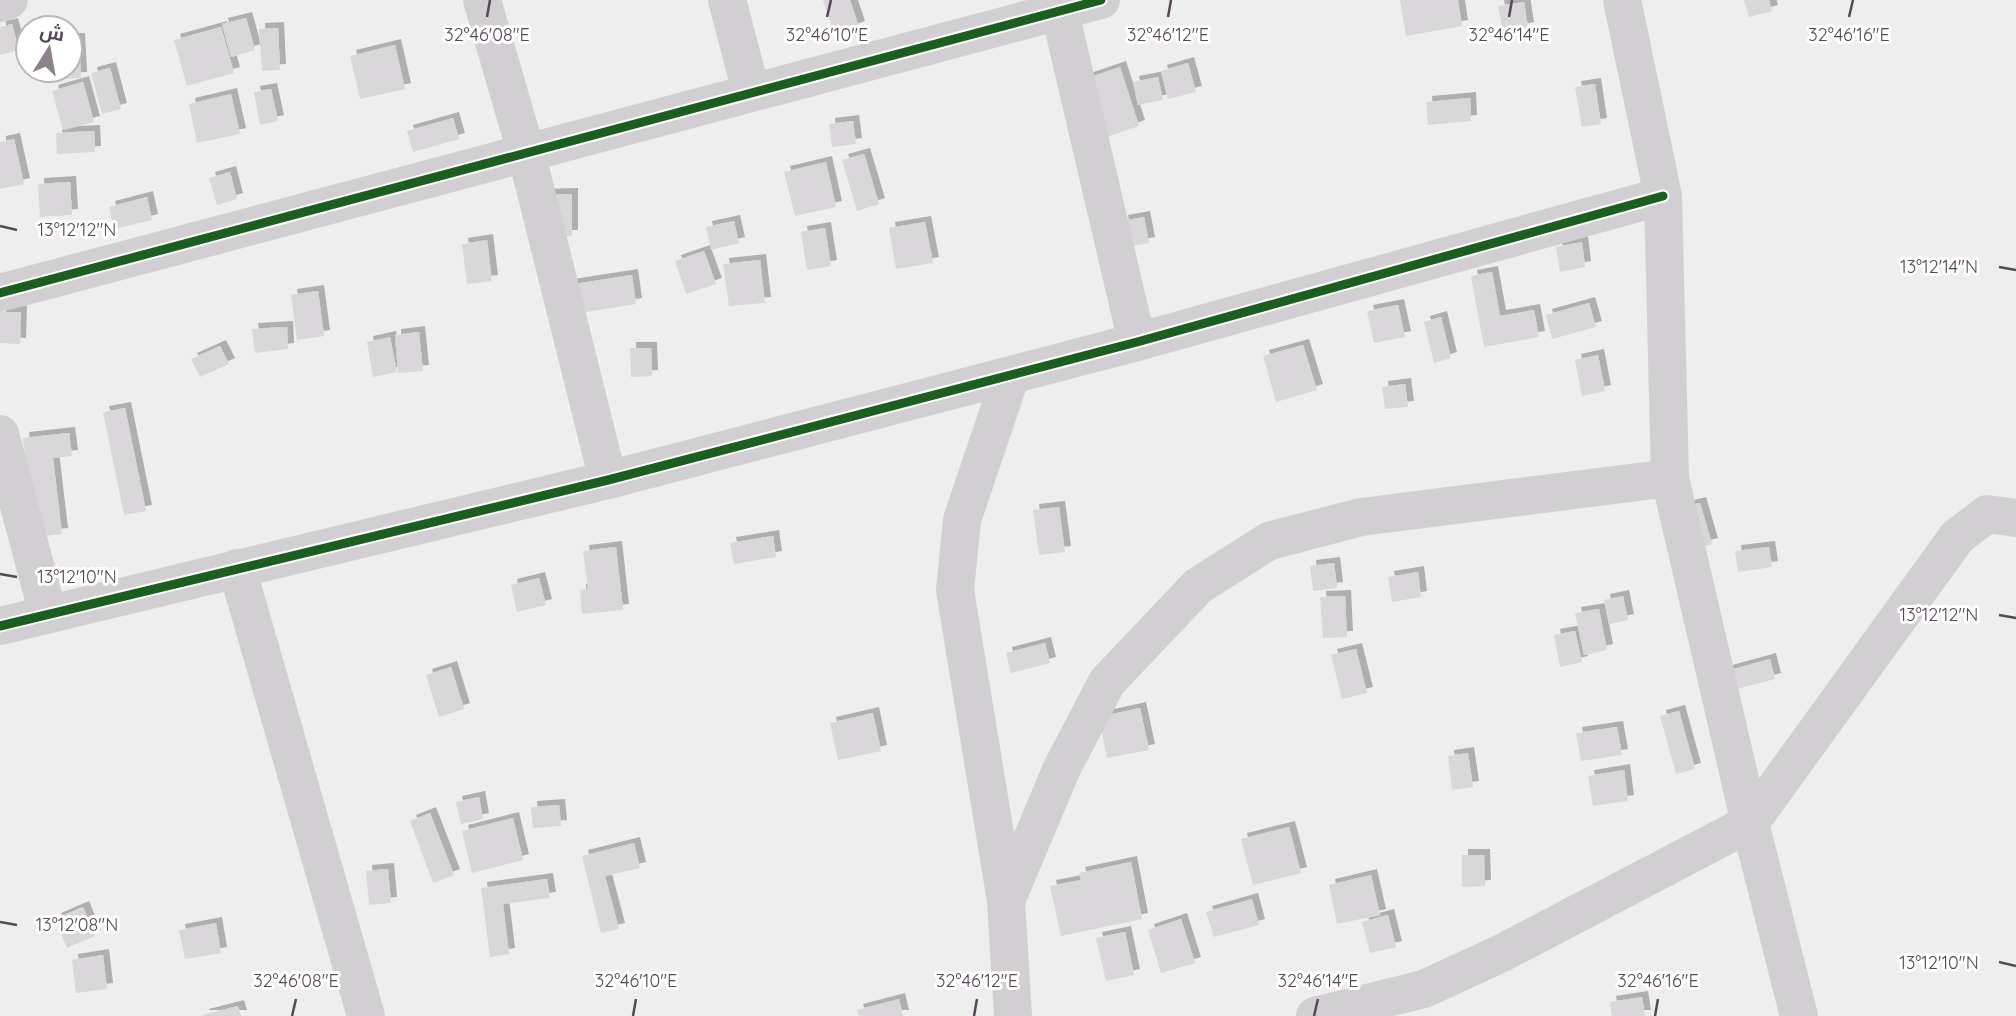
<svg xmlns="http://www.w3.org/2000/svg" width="2016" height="1016" font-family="Quicksand,Cairo,sans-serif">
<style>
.building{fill:#d9d7d9;filter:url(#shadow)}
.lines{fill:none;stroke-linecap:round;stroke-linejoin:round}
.minor{stroke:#d2cfd3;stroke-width:38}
.cycleway-casing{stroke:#fff;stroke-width:13}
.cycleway{stroke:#1b5e20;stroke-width:9}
.ticks{fill:none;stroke:#574858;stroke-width:2.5}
.ticks-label{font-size:18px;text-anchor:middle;fill:#574858;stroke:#fff;stroke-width:6;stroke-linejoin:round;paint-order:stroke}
</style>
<defs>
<filter id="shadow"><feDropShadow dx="6" dy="-6" stdDeviation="0" flood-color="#0004"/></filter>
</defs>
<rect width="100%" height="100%" fill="#eee"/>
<path class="building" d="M823,0H850L859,27L835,35Z
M1400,0H1458L1462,26L1406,36Z
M1744,0H1769L1772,11L1749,17Z
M1524,2L1528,28L1503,33L1498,6Z
M246,18L255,50L231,57L222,24Z
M12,24L19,50L0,55V27Z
M221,27L234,73L187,86L174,40Z
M278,28L280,70L262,71L259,29Z
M70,39H79L81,78L54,79V70H70Z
M395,45L405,89L360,99L350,56Z
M1188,63L1196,92L1168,99L1161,71Z
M1120,67L1139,126L1095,141L1076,82Z
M110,68L121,109L102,114L91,73Z
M1158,77L1163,100L1138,105L1133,82Z
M83,82L94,122L63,130L52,91Z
M1595,84L1601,124L1582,127L1575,87Z
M271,89L278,121L260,125L254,92Z
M231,94L240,134L197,143L189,104Z
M1470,98L1471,121L1428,125L1426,102Z
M453,118L459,139L413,152L407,131Z
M853,121L856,144L832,147L829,124Z
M94,131L95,152L57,154L56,133Z
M14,139L24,184L0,189V142Z
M864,154L879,204L857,211L842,160Z
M826,162L836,207L795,216L784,172Z
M230,172L237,199L217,205L209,178Z
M70,182L72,215L40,217L38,184Z
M572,194V236H537L536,195Z
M147,197L152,220L114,229L109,207Z
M1144,217L1149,243L1126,247L1122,221Z
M734,221L739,243L711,250L706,227Z
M925,222L933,263L896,269L889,228Z
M825,228L831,266L807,270L801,232Z
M487,240L492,281L467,284L462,244Z
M1582,242L1585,267L1560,272L1556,247Z
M704,251L716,284L686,294L675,261Z
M760,260L765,303L729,306L723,264Z
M1492,272L1500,316L1534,310L1539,337L1484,347L1471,276Z
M632,275L636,304L554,317L549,288Z
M318,291L324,336L297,340L291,295Z
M1589,303L1596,327L1552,339L1546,315Z
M1398,305L1405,337L1374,343L1367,311Z
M0,312H21L20,344L0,343Z
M1441,317L1451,358L1434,363L1424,322Z
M287,327L288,349L255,353L252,329Z
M419,332L423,371L398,373L395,335Z
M390,337L397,372L373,377L367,342Z
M1303,345L1317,390L1276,402L1263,356Z
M220,346L229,364L200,377L191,359Z
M630,348H651L652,376L631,377Z
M1598,355L1605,391L1582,396L1575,360Z
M1405,384L1408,407L1385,409L1382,387Z
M125,408L146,511L124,515L103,412Z
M69,433L72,456L53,458L62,534L35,537L23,438Z
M1700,503L1712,544L1692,549L1681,508Z
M1059,507L1065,552L1039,555L1033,510Z
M773,536L776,557L734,564L730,543Z
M616,547L623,610L582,614L580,590L588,589L583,551Z
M1769,547L1772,567L1738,572L1735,551Z
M1334,563L1337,588L1313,591L1310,566Z
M1418,572L1421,597L1392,602L1388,577Z
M539,578L546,605L517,612L511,585Z
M1345,596L1347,637L1323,638L1320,597Z
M1623,596L1628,620L1609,624L1604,600Z
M1599,609L1607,650L1584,655L1575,613Z
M1575,631L1582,662L1560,667L1554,635Z
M1045,643L1050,663L1011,673L1006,653Z
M1356,649L1367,693L1342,699L1331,655Z
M1770,659L1775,679L1725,692L1719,673Z
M451,667L464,709L439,717L426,675Z
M1140,708L1149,750L1107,758L1099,717Z
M1679,711L1695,769L1676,774L1660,716Z
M873,713L881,751L838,760L830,723Z
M1617,727L1622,755L1581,761L1576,733Z
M1468,753L1473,787L1452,790L1448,756Z
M1624,770L1628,801L1593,806L1588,776Z
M479,797L483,819L461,824L456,802Z
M559,805L561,826L533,828L531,807Z
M430,813L454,875L433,883L410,821Z
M513,818L523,860L472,873L462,831Z
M1289,827L1301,873L1253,885L1241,839Z
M634,843L640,868L605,876L619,929L601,933L582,856Z
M1462,855H1484L1485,886L1462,887Z
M1131,862L1142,919L1061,936L1050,886L1081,880L1079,873Z
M388,869L391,903L369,905L366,871Z
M1371,875L1380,915L1337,924L1329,885Z
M547,879L550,898L503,904L509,954L490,957L481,888Z
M1252,899L1259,925L1214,937L1206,912Z
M83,907L95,936L67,948L55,919Z
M1388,915L1396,947L1370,953L1362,922Z
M1181,919L1195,963L1161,973L1148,930Z
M216,923L221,953L185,959L179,930Z
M1125,932L1134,975L1106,981L1096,938Z
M103,955L107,989L76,993L72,960Z
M1642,997L1645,1016H1612L1610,1002Z
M899,999L903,1016H859L857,1010Z
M238,1006L241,1016H203V1015Z"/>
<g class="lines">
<path class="minor" d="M482,0L526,152L608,480
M727,0L751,91
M1057,0L1137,342
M1622,0L1663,196L1670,478L1750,823L1799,1016
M0,3L9,0
M0,293L1101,0
M1011,375L962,520L955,590L1006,901L1013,1016
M0,434L48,614
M237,568L366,1016
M0,626L608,480L1137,342L1663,196
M1006,901L1062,768L1107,682L1198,586L1269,541L1361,517L1670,478
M1315,1016L1424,989L1502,953L1750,823L1957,537L1987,514L2016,518"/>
<defs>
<path id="cycleway" d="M0,293L1101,0
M0,626L608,480L1137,342L1663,196"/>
</defs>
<use href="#cycleway" class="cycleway-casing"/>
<use href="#cycleway" class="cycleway"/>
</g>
<path class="ticks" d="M487,17L490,0M827,17L831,0M1168,17L1171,0M1509,17L1512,0M1849,17L1853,0M0,226L17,230M1999,267L2016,270M0,574L17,577M1999,615L2016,618M0,922L17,925M1999,962L2016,966M292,1016L296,999M633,1016L636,999M974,1016L977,999M1314,1016L1318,999M1655,1016L1658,999"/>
<g class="ticks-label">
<text x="487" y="41">32°46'08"E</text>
<text x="827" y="41">32°46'10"E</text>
<text x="1168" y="41">32°46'12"E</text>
<text x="1509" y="41">32°46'14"E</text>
<text x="1849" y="41">32°46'16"E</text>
<text x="77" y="236">13°12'12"N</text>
<text x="1939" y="273">13°12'14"N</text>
<text x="77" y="583">13°12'10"N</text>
<text x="1939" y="621">13°12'12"N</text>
<text x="77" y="931">13°12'08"N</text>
<text x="1939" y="969">13°12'10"N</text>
<text x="296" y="987">32°46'08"E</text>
<text x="636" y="987">32°46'10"E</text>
<text x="977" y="987">32°46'12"E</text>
<text x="1318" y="987">32°46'14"E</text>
<text x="1658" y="987">32°46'16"E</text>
</g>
<g transform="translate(49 49) rotate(11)"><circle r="33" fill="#ffffff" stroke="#bcb6bc" stroke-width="2"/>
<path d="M0-5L12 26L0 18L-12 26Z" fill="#8c828c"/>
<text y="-10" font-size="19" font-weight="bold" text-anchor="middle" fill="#574858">ش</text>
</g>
</svg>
